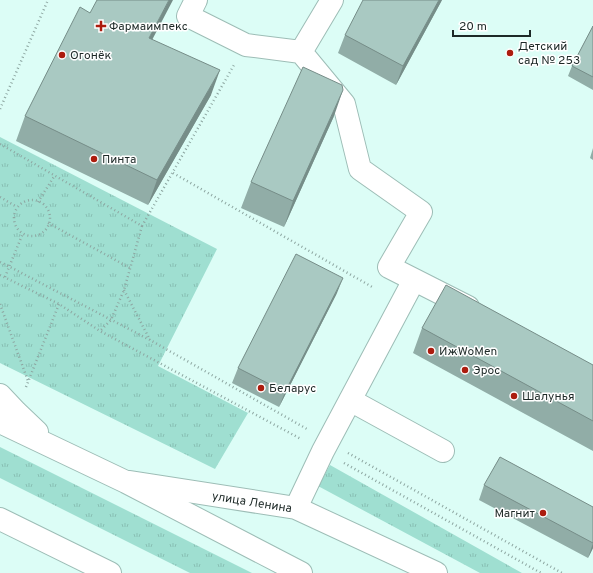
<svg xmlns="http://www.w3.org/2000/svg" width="593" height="573" font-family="Overpass,sans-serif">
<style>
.grass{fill:url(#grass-tufts)}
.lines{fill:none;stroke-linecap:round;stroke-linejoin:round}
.minor-casing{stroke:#9dbdb6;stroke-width:24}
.major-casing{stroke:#9dbdb6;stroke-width:24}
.path{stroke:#8da6a1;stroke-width:2.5;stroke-dasharray:1 3;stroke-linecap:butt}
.minor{stroke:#fff;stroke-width:22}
.major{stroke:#fff;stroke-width:22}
.wall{fill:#91ada7}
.shaded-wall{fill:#768d88}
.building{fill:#a9c9c2;stroke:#768d88}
.poi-dot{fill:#ac1c0e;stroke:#fff;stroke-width:1.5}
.labels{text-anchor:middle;stroke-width:3;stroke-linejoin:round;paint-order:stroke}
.poi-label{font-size:12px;fill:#1d2927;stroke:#fff;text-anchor:start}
.street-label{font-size:12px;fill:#1d2927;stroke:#fff}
</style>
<defs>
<pattern id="grass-tufts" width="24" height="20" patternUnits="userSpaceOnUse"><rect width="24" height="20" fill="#9fdfd1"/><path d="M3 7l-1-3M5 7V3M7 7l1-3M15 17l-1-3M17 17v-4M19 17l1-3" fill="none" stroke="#88bfb3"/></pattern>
</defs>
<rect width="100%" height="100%" fill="#dcfdf6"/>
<path class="grass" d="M0,137L217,249L158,366L248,413L215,469L0,363Z
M0,447L252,573H190L0,478Z
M330,465L522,573H480L318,486Z"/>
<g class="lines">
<defs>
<path id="minor" d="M196,0L188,16L246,45L301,52L344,104L360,169L421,212L389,267L468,307
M301,52L332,0
M350,400L443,451
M130,482L296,508L436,573
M296,508L323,451L414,280"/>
<path id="major" d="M0,395L16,412L37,432
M0,422L126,482L301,573
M0,519L110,573"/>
</defs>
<use href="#minor" class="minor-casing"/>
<use href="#major" class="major-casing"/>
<path class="path" d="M0,109L48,0
M0,144L142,226L124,290L111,320L100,331
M173,173L374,288
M0,197L17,207
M14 218a18 18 0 1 1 36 0a18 18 0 1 1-36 0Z
M38,202L55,175
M48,223L130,268
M142,226L234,65
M0,262L10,267L150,340L307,429
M0,275L59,304L100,331L301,439
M5,277L23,233
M124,290L150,340
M0,304L28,381
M26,387L59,304
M348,453L562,573
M344,463L541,573"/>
<use href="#minor" class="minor"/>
<use href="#major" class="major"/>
</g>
<path class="wall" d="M442,0L396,85L338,53L345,35Z
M593,26V90L568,76L572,66Z
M152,40L211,95L148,205L16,141L25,116Z
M334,116L284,227L241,208L251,182Z
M593,148V160L590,158Z
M337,293L279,407L232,383L238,368Z
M422,328L593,365V451L413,353Z
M484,485L593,507V548L588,558L479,500Z"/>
<path class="shaded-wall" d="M169,0H173L140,63L149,38Z
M439,0H442L396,85L403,66Z
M220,70L211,95L148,205L157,180Z
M343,90L334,116L284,227L293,201Z
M343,278L337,293L279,407L285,392Z
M593,543V548L588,558Z"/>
<path class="building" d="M97,0H169L149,38L220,70L157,180L25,116L80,7L90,13Z
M363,0H439L403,66L345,35Z
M593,26V77L572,66Z
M303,67L342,85L343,90L293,201L251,182Z
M296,254L343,278L285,392L238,368Z
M446,285L593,365V421L422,328Z
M500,457L593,507V543L484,485Z"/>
<g class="poi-dot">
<path d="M99 20h4v4h4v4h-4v4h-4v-4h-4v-4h4z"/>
<circle cx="510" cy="53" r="4"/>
<circle cx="62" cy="55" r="4"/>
<circle cx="94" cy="159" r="4"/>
<circle cx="431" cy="351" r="4"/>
<circle cx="465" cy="370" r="4"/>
<circle cx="261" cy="388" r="4"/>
<circle cx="514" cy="396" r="4"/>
<circle cx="543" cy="513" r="4"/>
</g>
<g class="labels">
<g class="poi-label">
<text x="109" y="30">Фармаимпекс</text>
<text x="518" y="50">Детский<tspan x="518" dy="14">сад № 253</tspan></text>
<text x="70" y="59">Огонёк</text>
<text x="102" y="163">Пинта</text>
<text x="439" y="355">ИжWoMen</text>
<text x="473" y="374">Эрос</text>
<text x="269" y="392">Беларус</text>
<text x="522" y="400">Шалунья</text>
<text x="535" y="517" text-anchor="end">Магнит</text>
</g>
<g class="street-label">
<text transform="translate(252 502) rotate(9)" y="4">улица Ленина</text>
</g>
</g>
<path d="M453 30v6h77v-6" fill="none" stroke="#1d2927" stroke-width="2"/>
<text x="459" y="30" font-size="12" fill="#1d2927" stroke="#ffffff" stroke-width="3" paint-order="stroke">20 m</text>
</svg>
